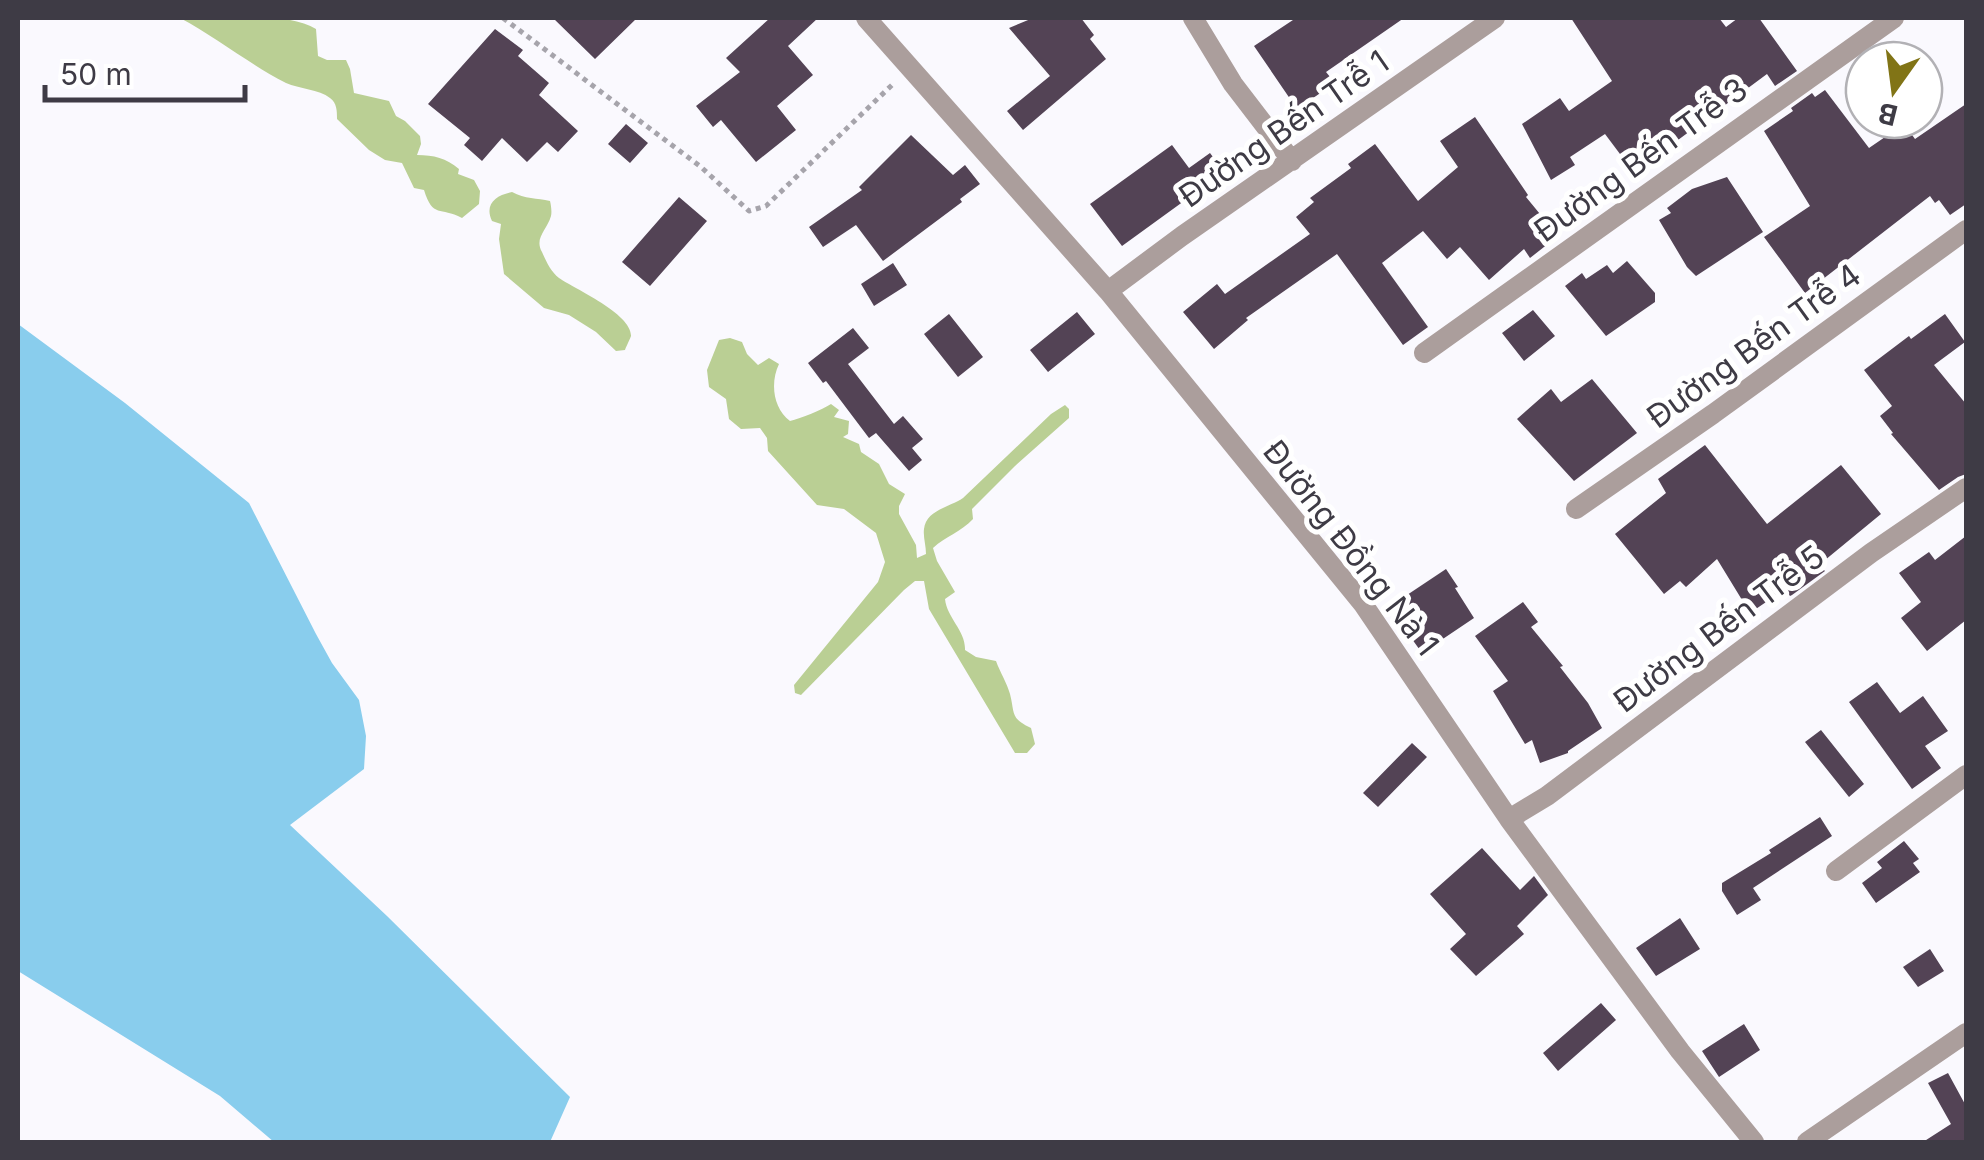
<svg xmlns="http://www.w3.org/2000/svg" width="1984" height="1160" font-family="Inter,sans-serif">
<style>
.forest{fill:#bacf94}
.water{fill:#89cded}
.building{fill:#534355}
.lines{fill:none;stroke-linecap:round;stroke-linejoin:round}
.path{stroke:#a6a4ab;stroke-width:5;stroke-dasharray:5 5;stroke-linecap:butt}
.minor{stroke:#ab9e9c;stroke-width:20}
.labels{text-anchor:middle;stroke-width:10;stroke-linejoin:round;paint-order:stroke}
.street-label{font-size:32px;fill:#3e3b45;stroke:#fff}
</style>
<rect width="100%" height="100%" fill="#faf9fe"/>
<path class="forest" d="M180,18C215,17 287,11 316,29L318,56L327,60H346L350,69L354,93L389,101L396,116L405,121L420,136L421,144L417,155C434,155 446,158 459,169L458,174L474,180L480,191L479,204L462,218C440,206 433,219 424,190L414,188L402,163L385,160L369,150L337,119C337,111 337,103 330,98C319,89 299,89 286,83C249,64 216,37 180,18Z
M512,192C525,199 537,198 550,201C551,205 552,212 551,216C547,230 534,238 542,252C546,261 551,272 559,278C575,289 632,314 631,336C631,337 625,349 625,350L616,351L596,332L569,315L544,308L504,274L499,239L501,224L492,221C484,204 496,195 512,192Z
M730,338L742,342L747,354L758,365L769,358L779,364C770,383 773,408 790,421C801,418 822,410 831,404L839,410L834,417L849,421L848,434L843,437L859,444L861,452L879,464L889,484L905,494L899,506V514L916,545L917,558L926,554C926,545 923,537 924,529C926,510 950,507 963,498L1051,414L1065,405L1069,409V418L1015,466L972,509L973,519C961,532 946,536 933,548L937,561L955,592L945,599C947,618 966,631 965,650L976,657L996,661C1000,672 1007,683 1010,694C1015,714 1010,718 1031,728L1035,744L1027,753H1015L929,609L924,581H915L904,590L801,695L795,693L794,685L878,582L885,562L876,533L844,509L817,505L768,451L767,438L760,428L741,429L729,419L726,399L709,387L707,370L719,340Z"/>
<path class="water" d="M18,324L125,403L249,503L316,634L332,663L359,700L366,736L364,769L290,825L387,916L570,1097L550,1142H274L220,1096L18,971Z"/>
<path class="building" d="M553,18H637L595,59Z
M770,18H818L788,46L813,75L777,106L796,130L756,162L721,120L713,127L696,106L740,72L726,58Z
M1033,18H1081L1094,35L1090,39L1106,59L1023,130L1007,111L1050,76L1009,28Z
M1296,18H1404L1326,72L1335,83L1297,109L1254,46Z
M1571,18H1719L1726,27L1738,18H1759L1797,71L1775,86L1767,74L1678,140L1657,163L1643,149L1626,162L1605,134L1570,157L1575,165L1551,180L1522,124L1560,98L1569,111L1612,81Z
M495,29L523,50L518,56L549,83L539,95L578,131L558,152L547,142L527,162L502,138L482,161L464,145L470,138L428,104Z
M1825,90L1869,148L1904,124L1915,139L1966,104V204L1950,215L1939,200L1935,203L1930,196L1805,293L1764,237L1810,206L1764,131L1793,111L1791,108L1812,93L1815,97Z
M1475,117L1528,195L1526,197L1558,236L1530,258L1524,249L1489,280L1460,247L1447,259L1423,231L1382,263L1428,327L1403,345L1337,254L1246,318L1248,320L1214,349L1183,312L1217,284L1225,294L1310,234L1296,217L1314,202L1310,198L1351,168L1348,164L1375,144L1418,201L1458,167L1440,141Z
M626,124L648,143L630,163L608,144Z
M911,135L953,175L965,165L980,184L960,199L962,202L883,261L856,225L823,247L809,227L862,190L859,187Z
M1172,145L1189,168L1210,153L1224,172L1122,246L1090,204Z
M1727,177L1763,232L1696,276L1687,267L1659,220L1671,213L1667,208L1692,189Z
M679,197L707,221L650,286L622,262Z
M1627,261L1655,293V302L1606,336L1565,286L1582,273L1586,279L1607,265L1613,273Z
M893,263L907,285L874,306L861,284Z
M1533,310L1555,336L1524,361L1502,333Z
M1077,312L1095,334L1048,372L1030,350Z
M949,314L983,357L958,377L924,334Z
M1945,314L1965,342L1934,365L1966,404V474L1958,477L1939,490L1891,434L1893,433L1880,416L1892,406L1864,370L1909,336L1911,339Z
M853,328L869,348L848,364L894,424L903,416L923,439L912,448L922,460L909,471L876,433L869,438L826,381L823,383L808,363Z
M1592,379L1637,433L1574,481L1517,419L1551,389L1561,402Z
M1705,445L1767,524L1841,465L1881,514L1819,565L1825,571L1792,595L1790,596L1785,589L1750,613L1717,559L1686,587L1680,581L1664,594L1615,534L1666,493L1658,479Z
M1966,536V620L1927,651L1901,618L1921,602L1899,573L1929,552L1935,560Z
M1446,569L1458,587L1455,588L1474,618L1422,653L1389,607Z
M1523,602L1538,622L1531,627L1563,666L1560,667L1588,703L1602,728L1568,751V753L1540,763L1532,740L1525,744L1493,691L1508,681L1475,636Z
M1877,682L1900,713L1923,696L1948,731L1925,746L1941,768L1912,789L1849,702Z
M1821,730L1864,784L1849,797L1805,742Z
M1412,743L1427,757L1378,807L1363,793Z
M1820,817L1832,836L1753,888L1761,900L1737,915L1722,891V883L1771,853L1769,850Z
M1904,841L1919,859L1913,863L1920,872L1876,903L1862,883L1882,868L1877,862Z
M1482,848L1520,890L1534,876L1548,895L1517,926L1524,934L1476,976L1450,949L1466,934L1430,894Z
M1680,918L1700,949L1656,976L1636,948Z
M1930,949L1944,971L1918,987L1903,967Z
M1601,1003L1616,1020L1558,1071L1543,1053Z
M1744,1024L1760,1050L1719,1077L1702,1051Z
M1948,1073L1966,1106V1142H1923L1951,1124L1928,1083Z"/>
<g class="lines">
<path class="path" d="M503,18L701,167L749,211L766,206L893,84"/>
<path class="minor" d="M866,18L1108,291L1363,604L1509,819L1680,1051L1754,1142
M1193,18L1233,84L1292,161
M1108,291L1182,236L1495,18
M1424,353L1894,18
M1576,509L1713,414L1966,230
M1509,819L1547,796L1871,553L1966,488
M1836,871L1966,775
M1807,1142L1966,1033"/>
</g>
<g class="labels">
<g class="street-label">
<text transform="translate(1284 129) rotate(-35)" y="11">Đường Bến Trễ 1</text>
<text transform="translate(1641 160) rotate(-36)" y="11">Đường Bến Trễ 3</text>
<text transform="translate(1754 346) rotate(-36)" y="11">Đường Bến Trễ 4</text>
<text transform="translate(1351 548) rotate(52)" y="11">Đường Đồng Nà 1</text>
<text transform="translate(1719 629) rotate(-37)" y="11">Đường Bến Trễ 5</text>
</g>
</g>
<rect width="1984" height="1160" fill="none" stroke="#3e3b45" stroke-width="40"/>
<g transform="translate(1894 90) rotate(194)"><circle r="48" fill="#ffffff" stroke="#b2b1b5" stroke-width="2.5"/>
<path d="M0-8L18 38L0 25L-18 38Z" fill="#817416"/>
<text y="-15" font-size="28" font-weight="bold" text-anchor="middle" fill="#3e3b45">B</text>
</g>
<path d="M45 85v15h200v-15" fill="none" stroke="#3e3b45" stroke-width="5"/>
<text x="60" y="85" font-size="30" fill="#3e3b45" stroke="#ffffff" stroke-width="8" paint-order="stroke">50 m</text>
</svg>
